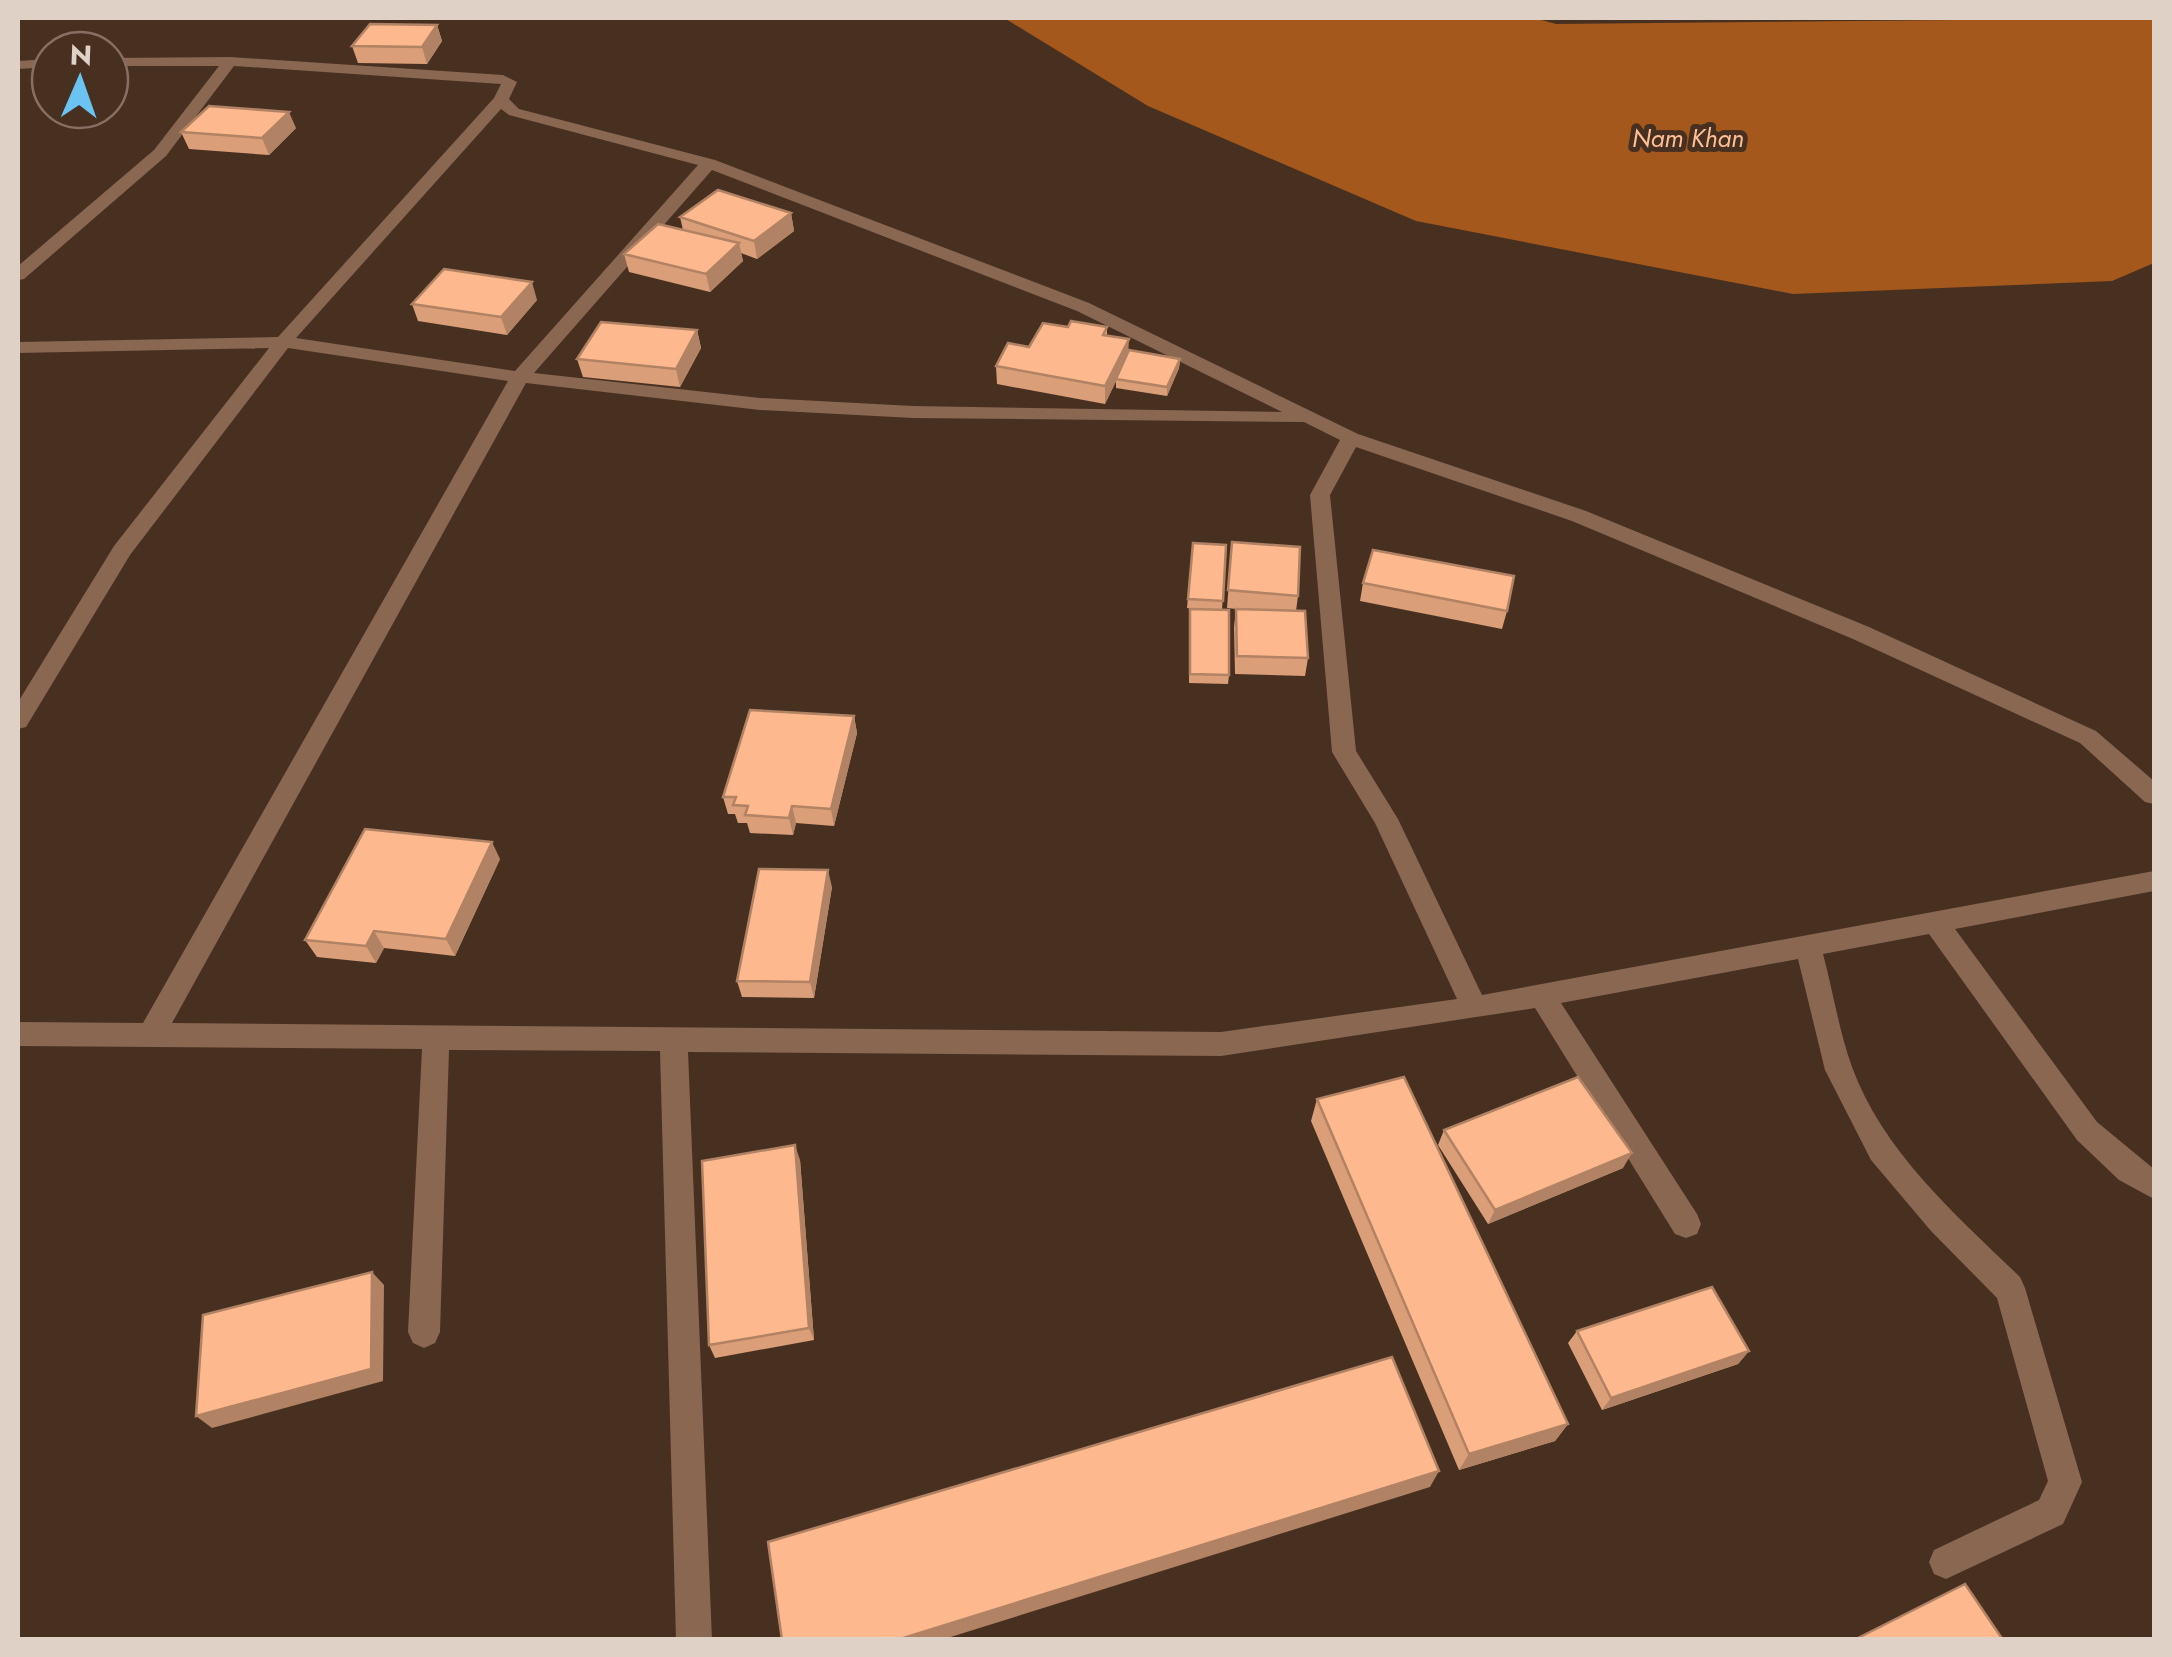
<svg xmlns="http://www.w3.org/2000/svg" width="2172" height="1657" font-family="Jost,sans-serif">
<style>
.water{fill:#a4581b}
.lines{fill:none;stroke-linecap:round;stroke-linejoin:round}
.minor{fill:#896751;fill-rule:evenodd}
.wall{fill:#da9f79}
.shaded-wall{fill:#b18263}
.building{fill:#fdb98d;stroke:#b18263;stroke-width:2.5}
.labels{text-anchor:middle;stroke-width:10;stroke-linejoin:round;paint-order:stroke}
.far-water-label{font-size:25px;font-style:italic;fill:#ffbf96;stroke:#483021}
</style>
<rect width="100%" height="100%" fill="#483021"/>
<path class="water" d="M1004,18H1534L1556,24L2154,18V263L2112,281L1793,294L1416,221L1148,106Z"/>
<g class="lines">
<path class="minor" d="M230,57L503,75L517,82L509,99L519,109L715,160L1089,303L1358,434L1586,511L1869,627L2096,731L2154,781V804L2145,802L2080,743L1853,639L1572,521L1356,447L1330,495L1356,751L1398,819L1482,995L2154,871V891L1955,929L2097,1122L2154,1169V1199L2119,1180L2077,1140L1929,934L1823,954C1833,991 1839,1031 1852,1067C1883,1152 1957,1216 2020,1277L2025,1288L2082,1482L2063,1524L1946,1579L1934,1574L1929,1562L1934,1550L2039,1500L2048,1481L1997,1298L1931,1231L1871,1160L1825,1070L1798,959L1561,1003L1697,1214L1701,1224L1697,1234L1686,1238L1675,1234L1535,1008L1221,1056L688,1052L712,1640H676L660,1051L449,1050L440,1332L435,1343L424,1348L413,1343L408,1332L422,1049L18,1046V1022L143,1023L508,381L288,348L130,555L26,727L18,729V702L114,546L269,348L18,353V342L278,337L494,98L501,84L234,66L166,156L24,279L18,280V266L154,150L219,66H110V58ZM501,109L509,115L698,165L515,371L296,338ZM712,170L1077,311L1282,412L913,406L760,398L534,373ZM526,383L760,410L913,418L1304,422L1340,440L1310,495L1332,752L1375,823L1457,999L1221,1032L172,1023Z
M50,59V67L18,69V61Z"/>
</g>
<path class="wall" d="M437,25L442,41L427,64L358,63L352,46Z
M296,128L269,155L189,149L181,132Z
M791,213L794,231L757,259L741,253L743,261L710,292L629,272L624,254L683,230L680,217Z
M537,300L507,335L418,321L412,304Z
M1068,327H1107V336L1128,352L1180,359L1179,368L1167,396L1116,388V381L1105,404L997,384L996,366Z
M697,330L701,348L680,387L583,377L577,359Z
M1232,542L1298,596L1296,611L1308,658L1305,676L1235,674L1234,627L1236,609L1227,608Z
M1193,543L1226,545L1222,610L1229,675L1228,684L1189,683L1190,609L1208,610L1187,608Z
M1363,583L1507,611L1502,629L1360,601Z
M854,716L857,733L834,826L796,823L793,835L750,833L747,823H738L735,814H728L723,797Z
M500,859L455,956L384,948L376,963L317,957L305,940Z
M832,887L814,998L742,997L737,981Z
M1317,1099L1568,1424L1555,1441L1459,1470L1311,1121Z
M1444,1130L1623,1168L1488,1224L1438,1145Z
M800,1160L814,1340L715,1358L709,1345Z
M1577,1331L1749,1351L1738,1364L1602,1410L1568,1343Z"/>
<path class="shaded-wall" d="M437,25L442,41L427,64L422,47Z
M289,112L296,128L269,155L262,138Z
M791,213L794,231L757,259L754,241Z
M739,243L743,261L710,292L706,274Z
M532,282L537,300L507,335L501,317Z
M697,330L701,348L680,387L676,369Z
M1129,339L1128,357L1105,404V386Z
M1180,359L1179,368L1167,396V387Z
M854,716L857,733L834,826L831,809Z
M792,806L796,823L793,835L789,818Z
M492,842L500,859L455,956L446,939Z
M828,870L832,887L814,998L810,982Z
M374,931L384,948L376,963L366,946Z
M795,1145L800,1160L814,1340L809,1328Z
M1632,1153L1623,1168L1488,1224L1495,1210Z
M372,1272L384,1285L383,1381L212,1428L196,1416Z
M1749,1351L1738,1364L1602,1410L1611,1398Z
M1568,1424L1555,1441L1459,1470L1469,1454Z
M1439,1471L1430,1487L941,1640H897Z"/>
<path class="building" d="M370,24L437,25L422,47L352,46Z
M209,106L289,112L262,138L181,132Z
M718,190L791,213L754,241L680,217Z
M658,224L739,243L706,274L624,254Z
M444,269L532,282L501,317L412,304Z
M1071,321L1107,327L1103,335L1129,339L1105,386L996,366L1008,343L1029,347L1043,323L1068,327Z
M601,322L697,330L676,369L577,359Z
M1129,350L1180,359L1167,387L1116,379Z
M1232,542L1300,547L1298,596L1228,590Z
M1193,543L1226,545L1223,601L1188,599Z
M1373,550L1514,576L1507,611L1363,583Z
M1190,609L1229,610V675L1190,674Z
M1236,609L1305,611L1308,658L1237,656Z
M750,710L854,716L831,809L792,806L789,818L745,815L748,806L733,805L736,797H723Z
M365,829L492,842L446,939L374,931L366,946L305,940Z
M759,869L828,870L810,982L737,981Z
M1404,1077L1568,1424L1469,1454L1317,1099Z
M1578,1077L1632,1153L1495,1210L1444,1130Z
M795,1145L809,1328L709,1345L702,1161Z
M372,1272L371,1369L196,1416L203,1315Z
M1712,1287L1749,1351L1611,1398L1577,1331Z
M1392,1357L1439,1471L897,1640H782L768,1542Z
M1965,1584L2003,1640H1854Z"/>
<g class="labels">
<g class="far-water-label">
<text x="1688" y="147">Nam Khan</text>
</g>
</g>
<rect width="2172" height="1657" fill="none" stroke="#e0d1c7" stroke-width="40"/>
<g transform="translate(80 80) rotate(2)"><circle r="48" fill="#483021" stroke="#857063" stroke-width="2.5"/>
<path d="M0-8L18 38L0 25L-18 38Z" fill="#6bc3f2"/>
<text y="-15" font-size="28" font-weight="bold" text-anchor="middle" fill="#e0d1c7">N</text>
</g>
</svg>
